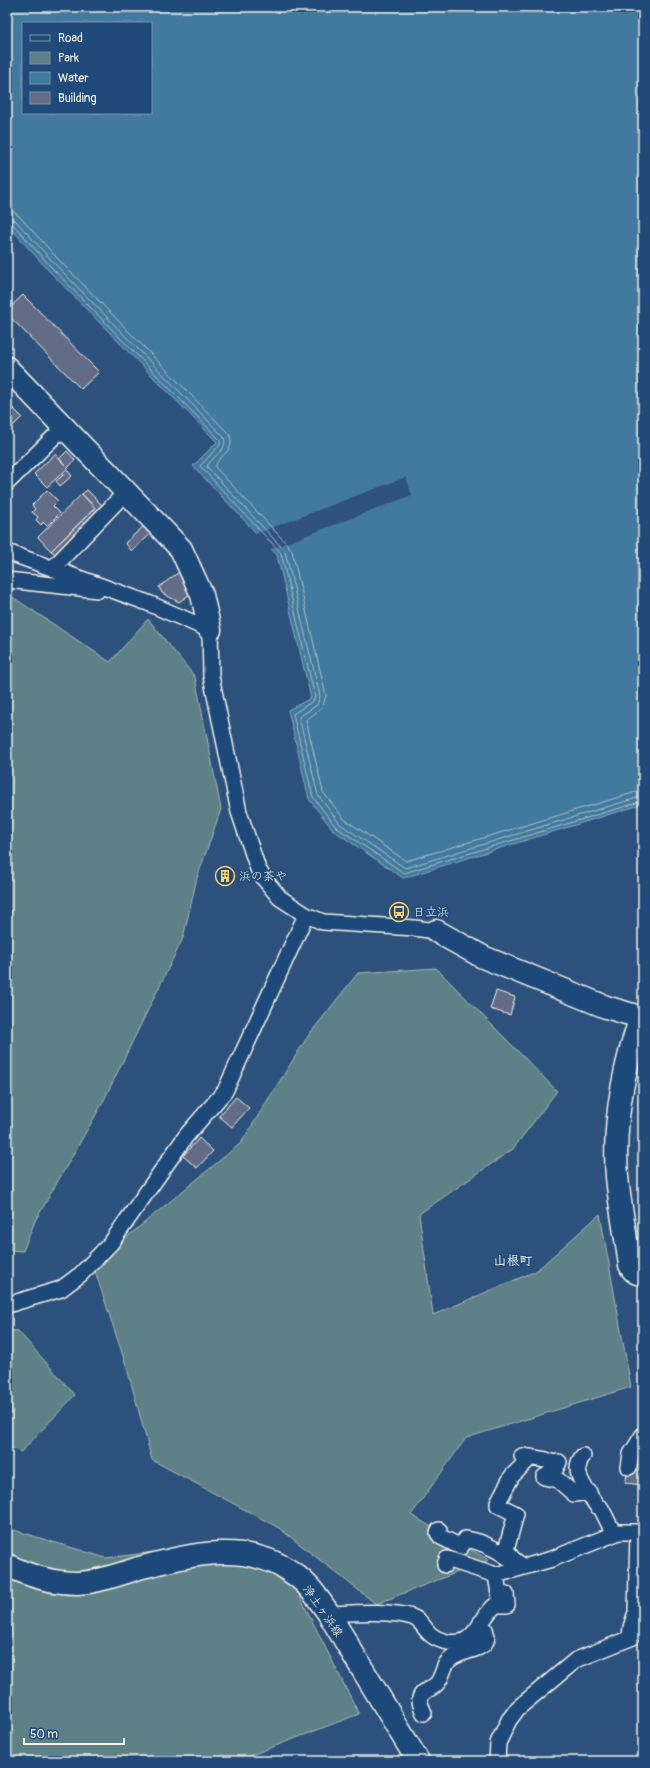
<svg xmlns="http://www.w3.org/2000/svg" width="650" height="1768" font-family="Pangolin,'Klee One',sans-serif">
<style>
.green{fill:#5d8186;stroke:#a8b9b7}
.water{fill:#42799e;stroke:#89a9bc;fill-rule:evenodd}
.pier{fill:#2d517d}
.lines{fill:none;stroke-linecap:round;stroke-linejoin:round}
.shore{stroke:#adc1ca;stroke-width:1}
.building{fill:#646c87;stroke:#f4f1e8}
.street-casing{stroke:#f4f1e8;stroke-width:18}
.secondary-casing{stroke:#f4f1e8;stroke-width:25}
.street{stroke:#1f4a7a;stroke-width:15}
.secondary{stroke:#1f4a7a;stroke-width:22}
.labels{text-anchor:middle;stroke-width:3;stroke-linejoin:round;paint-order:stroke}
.poi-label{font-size:12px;fill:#f4f1e8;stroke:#1f4a7a;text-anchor:start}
.street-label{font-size:12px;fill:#f4f1e8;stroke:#1f4a7a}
.neighbourhood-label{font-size:13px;font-weight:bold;fill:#f4f1e8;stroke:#1f4a7a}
</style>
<rect width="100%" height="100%" fill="#2d517d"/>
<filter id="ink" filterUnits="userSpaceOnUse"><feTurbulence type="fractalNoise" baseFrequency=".025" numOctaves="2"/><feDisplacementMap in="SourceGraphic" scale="8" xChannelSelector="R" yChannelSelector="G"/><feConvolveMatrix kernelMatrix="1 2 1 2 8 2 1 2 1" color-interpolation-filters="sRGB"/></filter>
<g filter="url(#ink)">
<path class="green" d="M7,595L11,596L110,662L148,619L195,677L221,809L197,878L183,938L102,1104L35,1221L23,1251L7,1250Z
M436,968L557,1091L513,1149L419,1214L433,1315L536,1271L600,1214L631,1387L466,1438L411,1515L489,1560L376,1604L279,1528L152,1460L127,1368L93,1265L241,1143L308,1036L358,973Z
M7,1330L18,1331L75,1395L21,1452L7,1446Z
M7,1528L106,1558L218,1544L296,1589L359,1714L236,1761H7Z"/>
<path class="water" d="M7,7H643V804L403,878L333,830L309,799L288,710L311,698L277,555L193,466L217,442L48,270L7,224ZM23,23H151V113H23Z"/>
<path class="pier" d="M406,477L412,495L271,549H269L255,534Z"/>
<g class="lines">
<path class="shore" d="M7,211L14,212L19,216L59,260L229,434C237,451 219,454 215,467L288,545L292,551L326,696L322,708L306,720L323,792L344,819L406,861L643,790
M7,217L15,220L55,264L224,437C229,451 211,456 207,467L285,551L320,696L317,705L299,717L318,795L340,824L405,868L643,796
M7,222L12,223L51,267L220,440V445L200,466L281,553L315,697L313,701L293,714L313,797L336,827L404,873L643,801"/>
</g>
<path class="building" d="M23,295L99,372L81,389L7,314V310Z
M7,402L22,417L7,432Z
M67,451L75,460L68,468L59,459Z
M55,454L68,468L47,487L34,474Z
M68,471L72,476L60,486L56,481Z
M47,490L58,501L53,506L60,513L47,526L43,522L41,525L36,520L38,517L32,512L35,509L32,505Z
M87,490L104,507L55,554L51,551L95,508L82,494Z
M82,494L95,508L51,551L38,537Z
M147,523L154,531L132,551L125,543Z
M179,572L190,594L179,602L162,593L159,587Z
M226,868L231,882L225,884L220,870Z
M496,991L515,997L510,1015L490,1009Z
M643,1083V1107L638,1105Z
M236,1097L249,1108L232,1127L219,1116Z
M199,1138L213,1151L197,1168L183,1156Z
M629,1467L643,1468V1485L625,1483Z"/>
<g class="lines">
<defs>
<path id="street" d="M7,483L64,427
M7,552L148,603L210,630L211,676L239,812L258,869L265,880L280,898L306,915L323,922L414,928L436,931
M53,568L126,492
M7,580L98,590
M7,1305L61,1289L81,1274L111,1243L186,1136L225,1091L306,915
M522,1456L546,1460L553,1463L559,1462L555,1470L544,1477L558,1480L574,1494L589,1492
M583,1456C569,1471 588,1492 597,1506L601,1508L614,1534
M629,1467L631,1454L643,1435
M439,1530L438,1533L441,1537L461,1547L465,1539C482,1541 496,1549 509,1558H511
M445,1565L447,1559L496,1575
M524,1567L513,1559L506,1550L516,1514L498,1505V1502L512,1476L531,1457
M329,1614C351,1613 391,1610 412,1617C421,1620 423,1627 429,1633C437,1641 453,1645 464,1641C479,1634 483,1614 496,1605H507L506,1594H499L496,1575L552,1559L619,1532H643
M630,1637L631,1627L636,1612L638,1533
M424,1713C422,1708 419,1703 420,1698C423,1689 434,1689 438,1682C444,1674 443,1663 452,1658C467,1647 500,1652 481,1622
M497,1761L498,1743L509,1720L518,1708L576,1660L643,1633"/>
<path id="secondary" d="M7,368L181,549L202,595L210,630
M436,931L483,957L606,1007L643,1018
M641,1017C623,1069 613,1122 617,1177C620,1207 626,1236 630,1265C633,1272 636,1274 643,1274
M7,1565C29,1576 52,1583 77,1583C95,1583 121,1574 139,1568C191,1554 251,1539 298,1577C311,1587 320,1601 329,1614L418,1761"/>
</defs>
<use href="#street" class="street-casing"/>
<use href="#secondary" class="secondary-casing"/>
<use href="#street" class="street"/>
<use href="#secondary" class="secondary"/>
</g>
</g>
<defs>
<symbol id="building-ring" viewBox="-11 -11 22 22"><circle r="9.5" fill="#1f4a7a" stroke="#ffd166" stroke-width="1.5"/><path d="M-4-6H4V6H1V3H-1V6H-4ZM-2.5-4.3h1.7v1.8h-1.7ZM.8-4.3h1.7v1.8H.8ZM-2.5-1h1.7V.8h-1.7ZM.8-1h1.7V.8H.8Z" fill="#ffd166"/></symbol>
<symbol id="bus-ring" viewBox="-11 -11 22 22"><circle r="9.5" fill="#1f4a7a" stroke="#ffd166" stroke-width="1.5"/><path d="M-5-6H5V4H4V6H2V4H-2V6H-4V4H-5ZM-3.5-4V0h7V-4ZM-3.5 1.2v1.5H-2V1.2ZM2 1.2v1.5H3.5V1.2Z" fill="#ffd166"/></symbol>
</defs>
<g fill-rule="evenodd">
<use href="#building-ring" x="214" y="865" width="22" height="22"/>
<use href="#bus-ring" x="388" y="901" width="22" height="22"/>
</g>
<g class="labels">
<g class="poi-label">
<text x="239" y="880">浜の茶や</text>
<text x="413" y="916">日立浜</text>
</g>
<g class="street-label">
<text transform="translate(323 1611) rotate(55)" y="4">浄土ヶ浜線</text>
</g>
<g class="neighbourhood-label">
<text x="513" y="1265">山根町</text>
</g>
</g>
<rect width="650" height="1768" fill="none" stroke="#1f4a7a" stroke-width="24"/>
<rect x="12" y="12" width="626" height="1744" fill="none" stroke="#f4f1e8" stroke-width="1.5" filter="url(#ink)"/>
<rect x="22" y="22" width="130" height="92" fill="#1f4a7a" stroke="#748da6"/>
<rect x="30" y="35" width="20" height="6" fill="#1f4a7a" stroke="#748da6"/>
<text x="58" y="42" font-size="12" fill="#f4f1e8">Road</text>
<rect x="30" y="52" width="20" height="12" fill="#5d8186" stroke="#748da6"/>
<text x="58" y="62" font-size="12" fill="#f4f1e8">Park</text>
<rect x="30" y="72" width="20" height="12" fill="#42799e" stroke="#748da6"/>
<text x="58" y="82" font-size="12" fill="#f4f1e8">Water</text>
<rect x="30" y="92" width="20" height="12" fill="#646c87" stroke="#748da6"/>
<text x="58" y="102" font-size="12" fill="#f4f1e8">Building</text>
<path d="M24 1738v6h100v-6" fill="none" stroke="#f4f1e8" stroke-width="2"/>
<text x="30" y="1738" font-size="12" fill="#f4f1e8" stroke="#1f4a7a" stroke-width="3" paint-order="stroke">50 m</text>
</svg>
